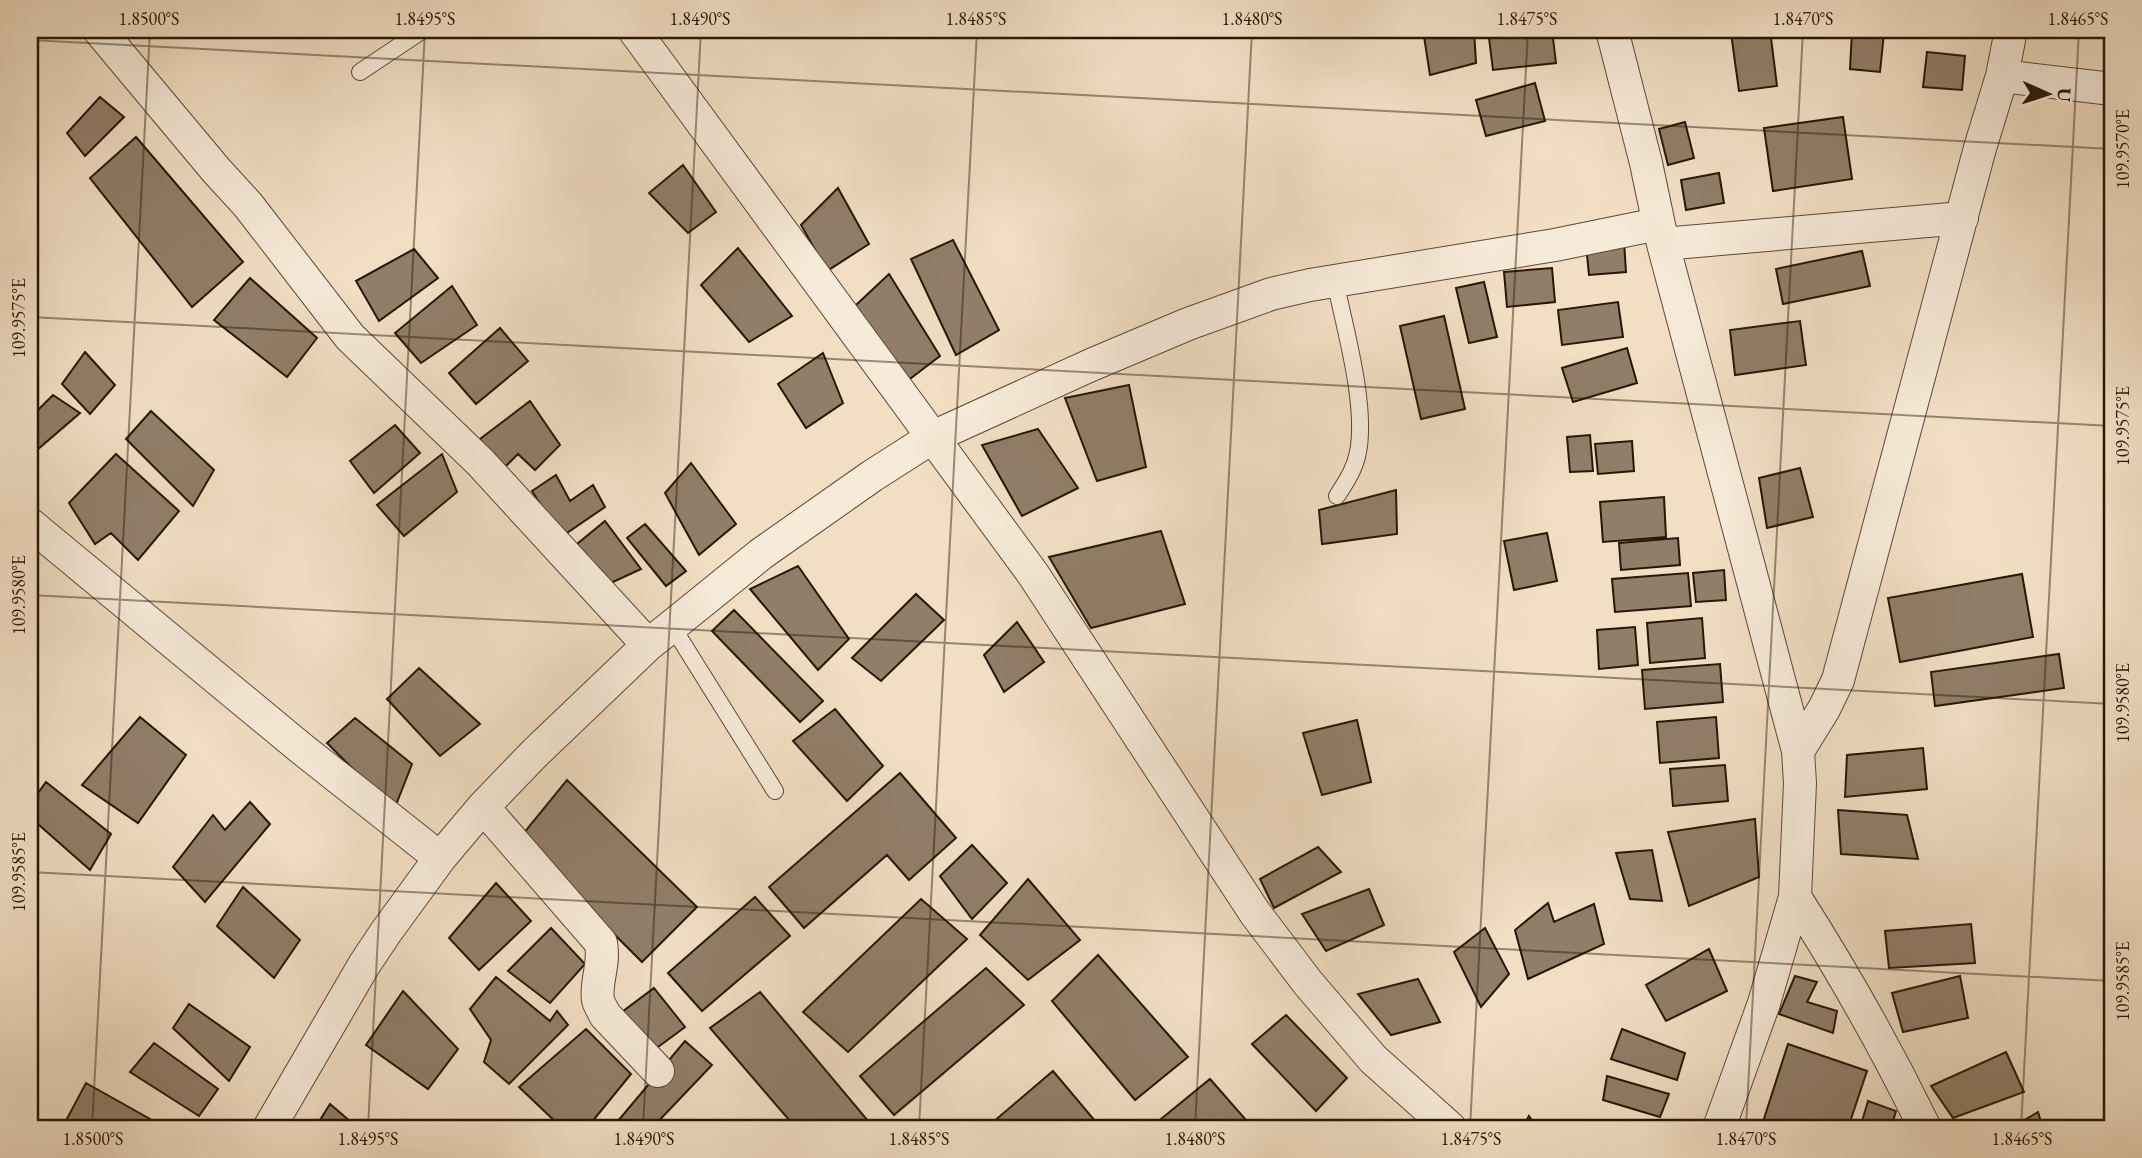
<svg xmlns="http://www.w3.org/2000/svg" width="2142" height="1158" font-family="'EB Garamond',serif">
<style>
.building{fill:#917e69;stroke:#281707;stroke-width:2}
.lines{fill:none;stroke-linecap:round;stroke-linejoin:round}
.service-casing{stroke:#5a4936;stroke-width:18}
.minor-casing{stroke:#5a4936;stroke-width:34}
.service{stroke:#f6ead8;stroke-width:16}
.minor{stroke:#f6ead8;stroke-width:32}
.ticks{fill:none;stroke:#281707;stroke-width:2;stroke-opacity:0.45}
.neatline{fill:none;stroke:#281707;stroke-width:2.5}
.ticks-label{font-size:18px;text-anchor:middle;fill:#281707}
</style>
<rect width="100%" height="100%" fill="#f1dec3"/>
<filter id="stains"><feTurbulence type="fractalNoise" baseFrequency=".00286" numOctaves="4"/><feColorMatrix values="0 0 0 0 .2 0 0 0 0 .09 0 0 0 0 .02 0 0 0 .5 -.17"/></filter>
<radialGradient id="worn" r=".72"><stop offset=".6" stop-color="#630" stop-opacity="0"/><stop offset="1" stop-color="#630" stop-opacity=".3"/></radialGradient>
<path class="building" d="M1423,30H1474L1476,63L1430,75Z
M1488,30H1552L1556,63L1493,70Z
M1756,30H1770L1777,86L1739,91L1731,33Z
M1852,31L1884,33L1880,72L1850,69Z
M1927,52L1965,56L1962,90L1923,87Z
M1535,83L1545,121L1486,136L1476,100Z
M100,97L124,117L85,156L67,133Z
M1843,117L1852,179L1773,191L1764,128Z
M1685,122L1694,158L1668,165L1659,129Z
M136,137L243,262L192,307L90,178Z
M683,165L716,212L688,233L649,193Z
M1719,173L1724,203L1686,210L1681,180Z
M838,188L869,244L827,271L801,225Z
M953,240L999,330L956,355L911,259Z
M1624,241L1626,272L1589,275L1586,245Z
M738,248L792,316L749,342L701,285Z
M414,249L438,278L379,321L356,281Z
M1862,251L1870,286L1783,304L1776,269Z
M1552,268L1555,302L1507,307L1504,272Z
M889,274L940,356L898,388L855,306Z
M250,278L317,338L287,377L214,320Z
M1484,282L1497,337L1469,343L1456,288Z
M452,286L477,325L421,363L395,333Z
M1618,302L1623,337L1562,345L1558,310Z
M1444,316L1465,409L1421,419L1400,326Z
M1800,321L1806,365L1735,375L1730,330Z
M500,328L528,361L476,404L449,373Z
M1627,348L1637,383L1573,402L1562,368Z
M85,352L115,385L90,414L62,384Z
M823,353L843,403L806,428L778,384Z
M1129,385L1146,467L1097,481L1065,398Z
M53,395L80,413L30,456V418Z
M530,401L560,445L535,470L518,454L501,471L480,439Z
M151,411L214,470L193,506L126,439Z
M395,425L420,453L374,493L350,461Z
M1038,429L1078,488L1022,516L982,445Z
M1590,435L1593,471L1570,472L1567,437Z
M1632,441L1634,471L1598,474L1595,444Z
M116,454L179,511L138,560L111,533L95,544L69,503Z
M442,454L457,492L404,536L377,505Z
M691,463L736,524L699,555L665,493Z
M1800,468L1813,517L1767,528L1759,478Z
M556,475L570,501L593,485L605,507L561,537L532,491Z
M1396,490L1397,534L1322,544L1319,510Z
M1664,497L1666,537L1603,542L1600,502Z
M605,521L641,569L600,588L571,549Z
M645,524L686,571L666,586L627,538Z
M1161,531L1185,604L1091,628L1049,557Z
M1547,533L1557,581L1514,590L1504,541Z
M1678,538L1680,565L1621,570L1619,543Z
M798,566L849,639L818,670L750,589Z
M1724,570L1726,600L1696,602L1693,573Z
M1688,573L1691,606L1615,612L1612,579Z
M2022,574L2033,637L1900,662L1888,598Z
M916,594L944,620L881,681L852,658Z
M734,610L823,701L800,722L712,631Z
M1702,618L1705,658L1650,663L1647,623Z
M1017,622L1044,662L1004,692L984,655Z
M1635,627L1638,665L1599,669L1597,630Z
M2059,654L2064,688L1935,706L1931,672Z
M1720,664L1723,702L1645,709L1642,670Z
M419,668L480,724L440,756L387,699Z
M835,709L883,766L847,801L793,741Z
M140,717L186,755L138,823L82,785Z
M1716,717L1719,758L1660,763L1657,722Z
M355,718L412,764L394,810L327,743Z
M1357,720L1371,782L1322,795L1303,733Z
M1923,748L1927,789L1845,797L1847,755Z
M1725,765L1728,801L1673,806L1670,769Z
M900,773L956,838L909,880L887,855L804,928L769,887Z
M567,780L697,907L642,962L519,839Z
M46,782L111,834L90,870L30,817V804Z
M250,802L270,824L205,902L173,867L213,815L225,830Z
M1838,810L1907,815L1918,859L1841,854Z
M1755,819L1759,877L1689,906L1668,832Z
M972,845L1007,883L972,919L940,876Z
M1318,847L1341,872L1274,908L1260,879Z
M1652,850L1662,901L1630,899L1616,853Z
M1028,879L1080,940L1028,980L980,935Z
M496,883L531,921L479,970L449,938Z
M243,887L300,940L274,978L217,926Z
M1369,889L1384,925L1326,951L1302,914Z
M755,897L790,936L702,1011L668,973Z
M921,899L967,939L848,1052L803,1012Z
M1548,903L1554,922L1594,904L1604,944L1528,979L1515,930Z
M1971,924L1975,963L1889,968L1885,931Z
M551,928L585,964L550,1003L508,971Z
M1485,928L1509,974L1481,1007L1454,952Z
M1709,949L1727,991L1666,1021L1646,985Z
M1098,955L1188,1057L1135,1100L1052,1001Z
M986,968L1024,1005L894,1115L860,1076Z
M1795,976L1817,982L1807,1002L1837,1011L1833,1033L1779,1014Z
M1960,976L1968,1018L1903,1032L1892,993Z
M496,977L550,1021L557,1011L568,1025L509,1084L484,1062L491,1040L470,1009Z
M1418,979L1440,1022L1391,1035L1358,994Z
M654,988L685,1027L654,1050L622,1012Z
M403,991L458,1049L428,1089L366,1045Z
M760,992L874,1128H796L710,1028Z
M189,1004L250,1047L229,1081L173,1028Z
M1286,1015L1347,1078L1316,1111L1252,1044Z
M586,1029L631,1074L587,1128H562L519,1087Z
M1622,1029L1685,1053L1677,1080L1611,1059Z
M685,1041L712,1065L652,1128H612Z
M154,1043L218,1089L199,1116L130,1072Z
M1788,1044L1867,1071L1848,1128H1761Z
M2006,1052L2024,1092L1953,1118L1931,1086Z
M1053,1071L1096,1122L1088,1128H986Z
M1607,1076L1669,1094L1660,1117L1603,1100Z
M1210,1079L1253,1128H1170L1161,1119Z
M86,1083L166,1128H62Z
M1868,1101L1896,1111L1891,1128H1860Z
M330,1104L358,1128H315Z
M2038,1112L2043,1128H2011Z
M1529,1116L1537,1128H1522Z
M1602,1122L1631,1128H1601Z"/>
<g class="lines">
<defs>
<path id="service" d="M360,72L423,30
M1335,281C1345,329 1367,405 1358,452C1355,469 1346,482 1337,496
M672,626L775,791"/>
<path id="minor" d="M99,30L216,170L248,205L350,337L480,462L648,645
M634,30L1033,574L1255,913L1308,983L1373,1059L1450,1128
M1612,30L1646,163L1663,244L1798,751L1800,783L1795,897L1764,1003L1719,1128
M2002,76L2112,89
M1663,244L1962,218
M30,524L302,749L440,858
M1798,751L1824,709L1838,680L1980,148L2002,76L2011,30
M483,807L601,943C605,965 595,983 598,1000C599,1005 603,1010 605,1015L658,1071
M1795,897C1843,972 1886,1048 1925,1128
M269,1128L364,965L386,932L440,858L483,807L535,753L648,645L672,626L761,554L872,476L933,437L1091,365L1188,324L1271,294L1310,285L1555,245L1658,224"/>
</defs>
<use href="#service" class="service-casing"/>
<use href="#minor" class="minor-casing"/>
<use href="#service" class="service"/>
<use href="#minor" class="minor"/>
</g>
<path class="ticks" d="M30,40L2112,149M30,317L2112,426M30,595L2112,704M30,872L2112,981M92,1128L150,30M368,1128L425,30M643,1128L701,30M919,1128L977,30M1195,1128L1252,30M1470,1128L1528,30M1746,1128L1803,30M2021,1128L2079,30"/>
<rect width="2142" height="1158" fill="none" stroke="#f1dec3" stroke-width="77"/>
<g transform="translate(2048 94) rotate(93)" stroke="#f6ead8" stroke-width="5" paint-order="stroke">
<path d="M0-5L12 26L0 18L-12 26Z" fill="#281707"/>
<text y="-10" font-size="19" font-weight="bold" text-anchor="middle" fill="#281707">U</text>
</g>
<rect x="38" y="38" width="2066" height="1082" class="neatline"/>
<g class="ticks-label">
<text x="149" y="25">1.8500°S</text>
<text x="425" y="25">1.8495°S</text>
<text x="700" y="25">1.8490°S</text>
<text x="976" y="25">1.8485°S</text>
<text x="1252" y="25">1.8480°S</text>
<text x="1527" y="25">1.8475°S</text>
<text x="1803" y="25">1.8470°S</text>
<text x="2078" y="25">1.8465°S</text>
<text transform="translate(2123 149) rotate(-90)" y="6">109.9570°E</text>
<text transform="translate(19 318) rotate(-90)" y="6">109.9575°E</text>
<text transform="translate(2123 426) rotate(-90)" y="6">109.9575°E</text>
<text transform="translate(19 595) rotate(-90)" y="6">109.9580°E</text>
<text transform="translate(2123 703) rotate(-90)" y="6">109.9580°E</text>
<text transform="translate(19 872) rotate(-90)" y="6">109.9585°E</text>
<text transform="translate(2123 981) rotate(-90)" y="6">109.9585°E</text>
<text x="93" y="1145">1.8500°S</text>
<text x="368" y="1145">1.8495°S</text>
<text x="644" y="1145">1.8490°S</text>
<text x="919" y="1145">1.8485°S</text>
<text x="1195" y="1145">1.8480°S</text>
<text x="1471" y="1145">1.8475°S</text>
<text x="1746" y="1145">1.8470°S</text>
<text x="2022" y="1145">1.8465°S</text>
</g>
<rect width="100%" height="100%" filter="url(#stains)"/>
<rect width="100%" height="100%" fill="url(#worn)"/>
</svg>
